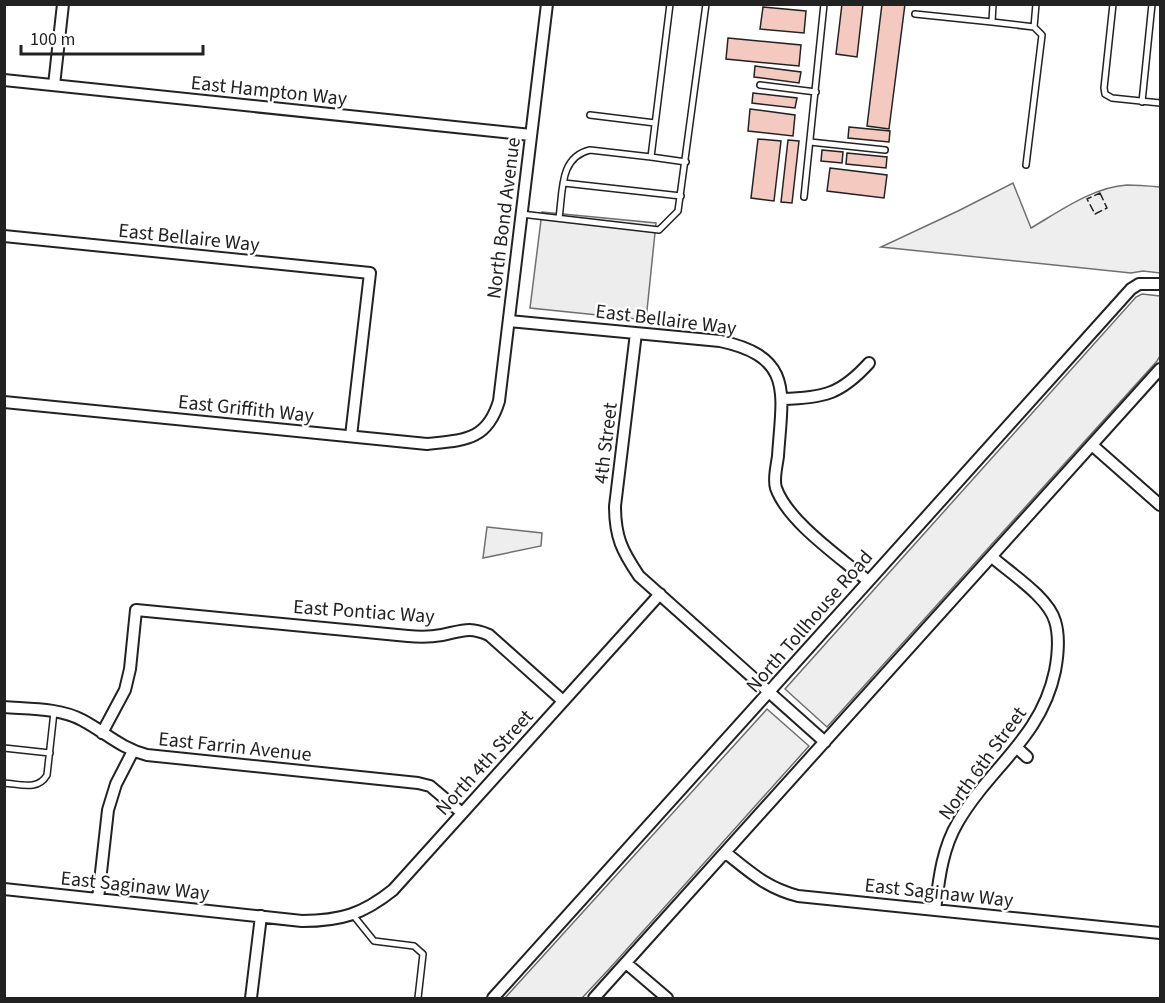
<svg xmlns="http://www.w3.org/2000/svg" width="1165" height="1003" font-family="'Source Sans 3',sans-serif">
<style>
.green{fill:#eee;stroke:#6f6f6f;stroke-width:1.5}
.parking{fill:#ededed;stroke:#6f6f6f;stroke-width:1.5}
.building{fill:#f3c9c0;stroke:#222;stroke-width:1.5}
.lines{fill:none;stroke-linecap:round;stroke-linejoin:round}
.lane-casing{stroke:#222;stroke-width:8}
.street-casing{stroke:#222;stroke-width:14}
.lane{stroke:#fff;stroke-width:5}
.street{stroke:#fff;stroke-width:10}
.fence{stroke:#222;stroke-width:1.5;stroke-dasharray:8 3;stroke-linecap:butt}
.labels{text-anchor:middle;stroke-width:4.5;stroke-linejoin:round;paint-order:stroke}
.street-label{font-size:20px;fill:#222;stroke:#fff}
</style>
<rect width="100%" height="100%" fill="#fff"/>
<path class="green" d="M1013,183L1031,228C1060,211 1093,187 1127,185C1138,185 1149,186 1160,187V273L1143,271L1131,273L881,247L958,211Z
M1142,294L1160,296V356L1157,361L827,727L785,689L1136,297Z
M487,527L542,533L541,546L483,558Z
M767,709L809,746L610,968L582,998H505Z"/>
<path class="parking" d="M542,212L656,223L646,320L530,308Z"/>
<path class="building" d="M842,4H863L857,57L836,54Z
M882,4H905L889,129L867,126Z
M763,7L806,11L804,33L760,29Z
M728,38L801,45L799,66L726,59Z
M755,66L801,72L799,83L754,77Z
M753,93L797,98L795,108L752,103Z
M750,109L795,115L793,136L748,131Z
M849,127L890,131L889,142L848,138Z
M758,139L781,141L774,201L751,198Z
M788,140L799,141L792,203L781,202Z
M822,150L843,152L842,163L821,161Z
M847,153L887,157L886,168L846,164Z
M830,168L887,175L884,198L827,191Z"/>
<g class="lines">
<defs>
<path id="lane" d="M1113,4L1104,88L1105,94L1112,98L1160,103
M915,14L992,22L993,4
M992,22L1034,27L1042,35L1026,165
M1034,27L1036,4
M760,85L816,92
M1142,102L1152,4
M590,115L655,123
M810,142L885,150
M651,157L686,162
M564,183L681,196
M804,197L824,4
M521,214L659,230L678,211L706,4
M559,218C563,192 559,157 590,150L651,157L670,4
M4,748L50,753
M4,783C20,784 38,791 47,775L54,712
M353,915L374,941L414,946L423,954L418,998"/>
<path id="street" d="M4,80L531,135
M54,85L63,4
M4,236L370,273L351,436
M509,321L720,341C795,357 782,394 778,456C777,465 773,479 776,488C788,522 840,557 868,581
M636,333L615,506C615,537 622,551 639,576L825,742
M782,399C824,398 841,394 869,363
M4,402L427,444C464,440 487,441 499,401L547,4
M1092,445L1160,505
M4,707C29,709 60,708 82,720C105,732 120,748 147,755L418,783L430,786L462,813
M102,733L125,690L130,669L136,610L408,636C419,637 431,637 442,635C462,631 469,626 489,635L563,701
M1017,748L1027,757
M726,853C751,873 767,888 798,896L1160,933
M4,889L302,921C341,921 363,914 393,890L660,594
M98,899L108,810L116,784L133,751
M935,910C939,879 942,849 958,822C990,767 1041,738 1055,671C1058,655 1060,637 1055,621C1048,597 1010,573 992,557
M626,963L667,998
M251,998L261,916
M493,998C707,763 918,525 1131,289L1139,284H1160
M594,998L1160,369"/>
</defs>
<use href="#lane" class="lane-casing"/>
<use href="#street" class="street-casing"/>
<use href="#lane" class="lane"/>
<use href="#street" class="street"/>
<path class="fence" d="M1100,193L1107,208L1095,214L1087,199Z"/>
</g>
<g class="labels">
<g class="street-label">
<text transform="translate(269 90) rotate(6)" y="7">East Hampton Way</text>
<text transform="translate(503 218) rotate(-83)" y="7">North Bond Avenue</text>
<text transform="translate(189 237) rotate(6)" y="7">East Bellaire Way</text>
<text transform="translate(666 319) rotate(7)" y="7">East Bellaire Way</text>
<text transform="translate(246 408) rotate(6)" y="7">East Griffith Way</text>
<text transform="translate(605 443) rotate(-83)" y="7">4th Street</text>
<text transform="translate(364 611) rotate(4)" y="7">East Pontiac Way</text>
<text transform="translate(809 621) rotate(-49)" y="7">North Tollhouse Road</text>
<text transform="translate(235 746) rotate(6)" y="7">East Farrin Avenue</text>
<text transform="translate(484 762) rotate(-48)" y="7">North 4th Street</text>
<text transform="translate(982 763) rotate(-54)" y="7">North 6th Street</text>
<text transform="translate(135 885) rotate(6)" y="7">East Saginaw Way</text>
<text transform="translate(939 892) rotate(6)" y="7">East Saginaw Way</text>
</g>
</g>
<rect width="1165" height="1003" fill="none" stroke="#222222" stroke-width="12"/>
<path d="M21 45v9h182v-9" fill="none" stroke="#222222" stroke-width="3"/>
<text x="30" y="45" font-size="18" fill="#222222" stroke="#ffffff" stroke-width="4.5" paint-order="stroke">100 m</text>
</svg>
